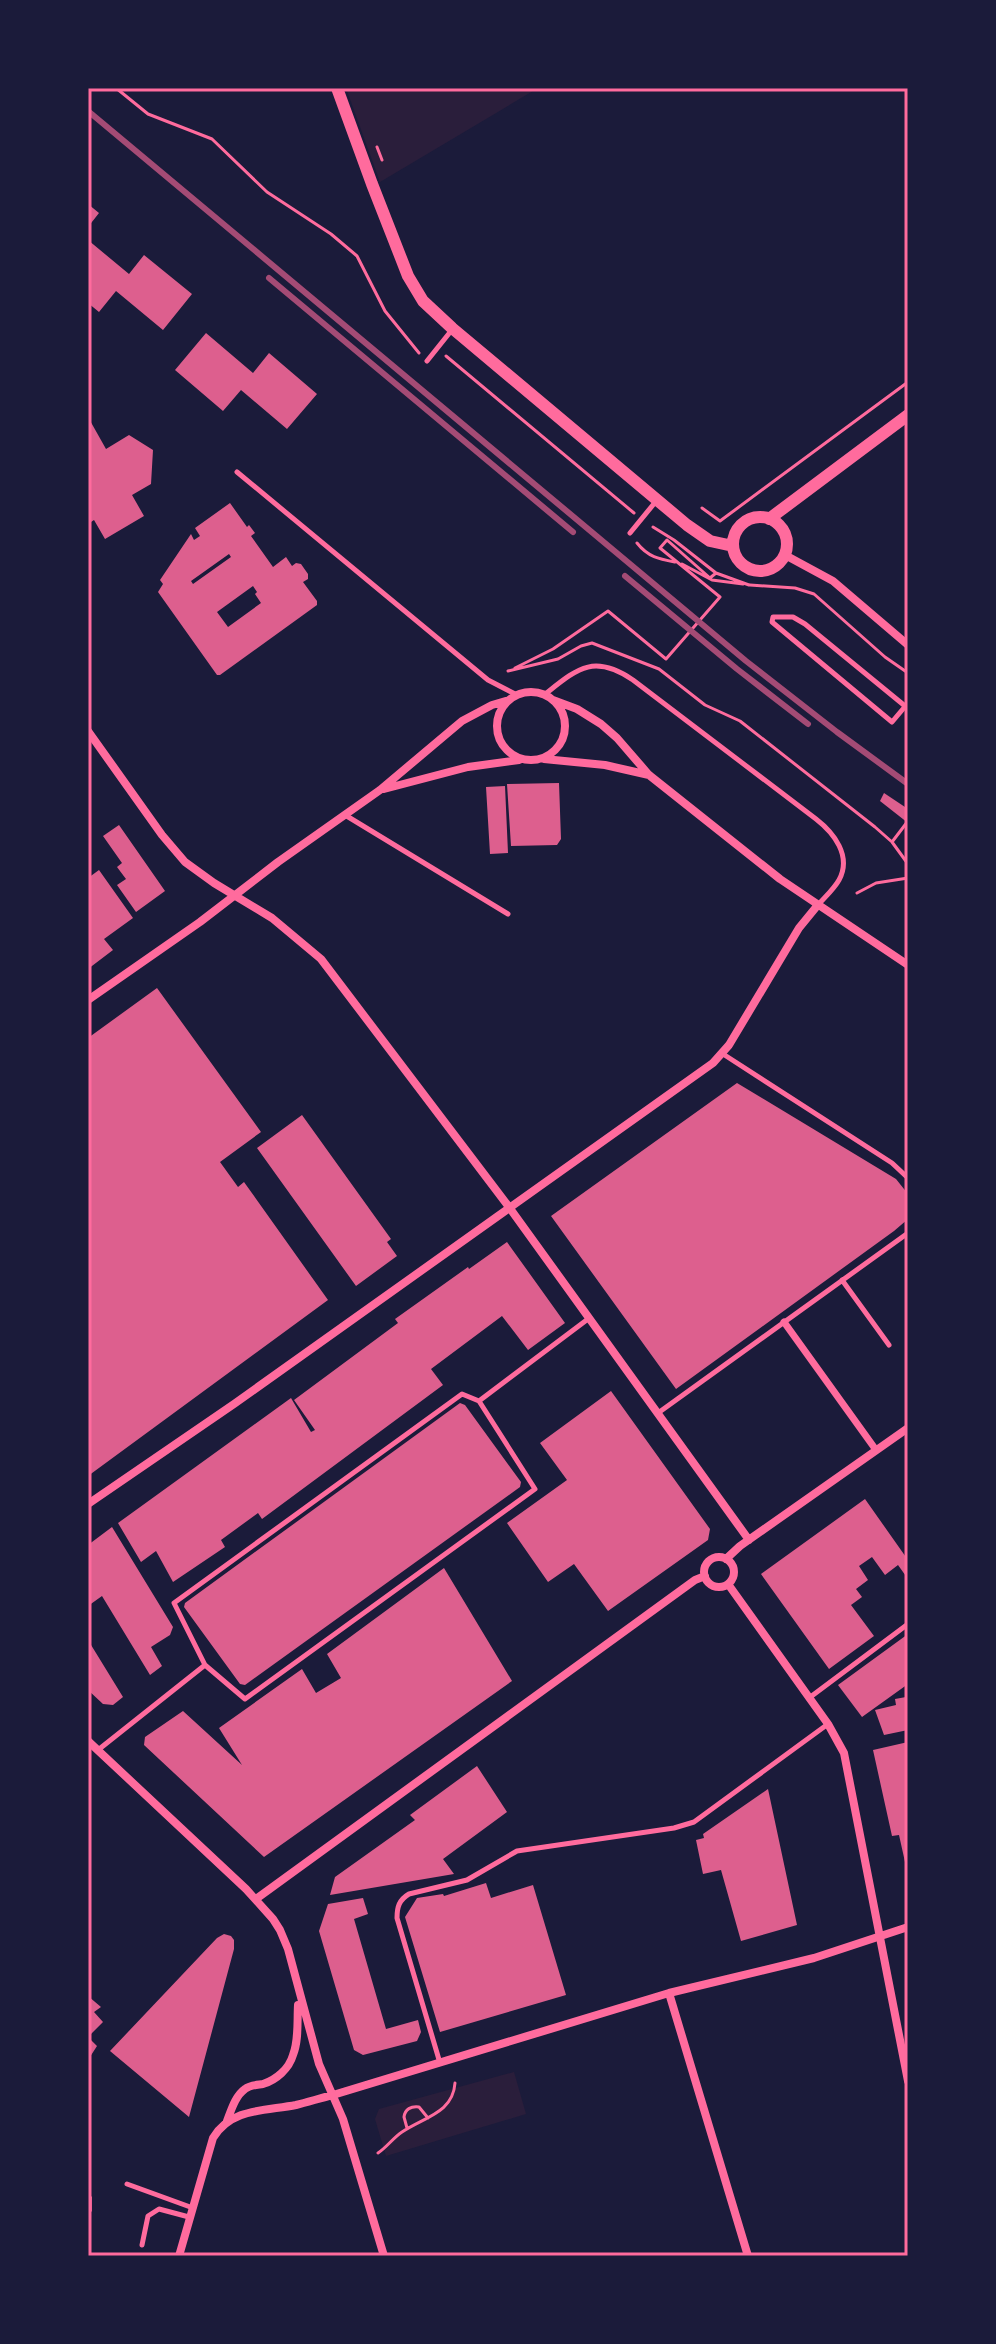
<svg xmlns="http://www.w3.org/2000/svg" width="996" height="2344" font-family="'Noto Serif',serif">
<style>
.green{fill:#2a1e3b}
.building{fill:#dd5f8e;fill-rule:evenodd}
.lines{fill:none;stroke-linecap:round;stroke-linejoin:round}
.path{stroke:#ff6b9d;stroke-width:3}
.service{stroke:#ff6b9d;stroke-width:5}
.pedestrian{stroke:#ff6b9d;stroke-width:7}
.minor{stroke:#ff6b9d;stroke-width:8}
.secondary{stroke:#ff6b9d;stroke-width:12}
.rail{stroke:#a44b75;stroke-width:6}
.neatline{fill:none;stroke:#ff6b9d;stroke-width:3}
</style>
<rect width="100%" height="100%" fill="#1b1b3a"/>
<path class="green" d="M346,88H538L380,182Z
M514,2072L526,2114L386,2156L375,2119L379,2109Z"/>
<path class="building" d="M88,204L99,213L88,227Z
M88,240L129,274L144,255L192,294L163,330L116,291L99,312L88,303Z
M206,333L253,373L269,353L317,394L287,429L241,390L223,411L175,370Z
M88,417L106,449L129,435L153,450L151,484L132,495L144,516L105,539L94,520L88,524Z
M230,503L247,527L249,525L255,533L251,536L273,567L286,557L292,566L296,563L301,564L308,574V579L303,582L317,601V605L220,675H217L158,592L163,584L160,580L191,534L194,540L200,536L195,528ZM229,554L231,557L193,584L191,581ZM253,586L257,592L255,594L261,603L228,627L217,612Z
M559,783L561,839L557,845L511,846L507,784Z
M505,786L508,853L490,854L486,787Z
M884,793L908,809V823L880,801Z
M119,825L165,891L136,912L117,885L126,879L117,867L122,863L103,836Z
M99,870L133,918L104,939L113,950L88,969V878Z
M157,988L261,1132L220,1162L238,1187L244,1182L328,1300L88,1476V1038Z
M737,1083L896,1179L908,1194V1219L894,1231L676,1389L551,1216Z
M302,1115L391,1239L387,1242L397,1256L356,1286L257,1148Z
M507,1242L565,1323L528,1350L502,1316L431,1369L443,1385L262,1519L258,1513L221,1540L225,1547L173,1582L156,1551L141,1562L118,1523L291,1398L311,1432L315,1430L294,1400L398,1323L395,1319L468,1267L469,1269Z
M611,1391L710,1529L708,1540L608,1611L574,1564L548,1582L507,1523L567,1480L540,1443Z
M460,1403L465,1405L521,1482L520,1487L245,1685L240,1684L184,1607L185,1603Z
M865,1499L908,1560V1579L898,1565L885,1575L872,1557L859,1566L868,1580L856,1589L862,1597L851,1605L874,1636L829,1669L761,1574Z
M112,1527L173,1627L170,1635L151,1647L162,1666L150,1675L102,1596L88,1606V1545Z
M444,1568L512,1681L264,1857L144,1745L145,1737L183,1711L242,1765L219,1728L302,1669L316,1693L341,1678L327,1654Z
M908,1634V1684L862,1717L838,1685Z
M88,1640L123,1697L113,1705L103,1704L88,1690Z
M906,1697L908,1730L884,1735L875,1710L896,1705L895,1699Z
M908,1742V1871H907L899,1835L892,1836L873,1750Z
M477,1766L507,1812L443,1859L454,1874L330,1895L335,1877L415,1820L410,1815Z
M768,1789L797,1925L741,1941L721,1870L703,1874L696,1840L704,1838L703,1834Z
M486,1883L491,1898L533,1885L566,1995L440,2032L405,1917L417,1898L443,1894L444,1896Z
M363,1898L368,1914L354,1919L386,2029L418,2020L421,2032L417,2041L363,2055L354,2050L319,1931L328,1904Z
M224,1934L231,1936L234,1940V1949L189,2117L110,2051L217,1938Z
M88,1996L101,2007L94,2012L103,2022L88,2037Z
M88,2037L97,2046L88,2060Z
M88,2193L92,2197V2211L88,2215Z"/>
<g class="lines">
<path class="path" d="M116,88L148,114L212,139L267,192L331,234L357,256L385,311L419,353
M377,147L382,160
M446,356L634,513
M702,508L720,521L908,382
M653,527L674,540L716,573
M637,543C648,557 659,559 675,562
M682,564L712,580L743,584
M750,585L795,588L814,594L885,657L908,673
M515,668L553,649L608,611L666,659L720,597L660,548L667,540L710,578L716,573L749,585
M508,671L558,659L581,646L592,643L659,669L705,705L740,721L875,827L892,842L908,864
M892,842L908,821
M857,893L876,883L908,878
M407,2128L404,2117C405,2109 411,2106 419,2107L428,2118
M378,2153C387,2147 393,2138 402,2132C424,2117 453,2113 455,2083"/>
<path class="service" d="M427,361L451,331
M237,472L488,680L517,695
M630,533L657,500
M544,695C577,669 593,653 633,680L816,819C834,833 852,856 839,880C834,889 825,897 818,905
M905,706L805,624L793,617H773L772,622L892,722L908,703
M345,815L508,914
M723,1054L892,1163L908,1178
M842,1280L889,1345
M462,1394L479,1401L535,1489L245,1699L205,1665L174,1603Z
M479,1401L588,1319
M658,1413L908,1233
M809,1698L908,1624
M98,1750L205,1665
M440,2063L397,1918C397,1907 399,1900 409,1894L467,1880L517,1851L674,1828L694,1822L828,1724
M127,2184L193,2208
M142,2245L148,2216L159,2209L189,2217"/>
<path class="pedestrian" d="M784,1322L876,1450"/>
<path class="minor" d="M785,555L833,581L908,645
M497 726a34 34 0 1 1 68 0a34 34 0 1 1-68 0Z
M553,700L577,709L601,724L617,738L649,775L780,879L908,965
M88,731L162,835L185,862L214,883L272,918L321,959L509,1207L749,1540
M544,759L605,765L649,775
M384,789L468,767L519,760
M88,1000L200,922L278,862L380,790L462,721L492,705L509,700
M88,1504L234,1404L713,1063L729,1045L799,928L817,906
M704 1572a15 15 0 1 1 30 0a15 15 0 1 1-30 0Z
M726,1559L740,1546L908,1428
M728,1584L828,1724L844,1753L908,2081
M88,1741L246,1889L273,1919L280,1930L288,1949L319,2064L343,2119L384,2256
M256,1899L695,1580L705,1576
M669,1993L748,2256
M227,2121C231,2111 235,2096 245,2089C250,2085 256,2085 263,2084C276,2080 289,2069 293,2055C299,2040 297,2021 298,2005
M179,2256L213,2138C231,2108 265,2111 296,2105C308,2102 321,2098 333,2095L669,1993L814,1958L908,1927"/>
<path class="secondary" d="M337,88L372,184L408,276L423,301L452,328L687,525L710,541L733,546
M733 544a27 27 0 1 1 54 0a27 27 0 1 1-54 0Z
M769,519L908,415"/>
<path class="rail" d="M88,111L746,661L837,732L908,784
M269,278L573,532
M625,576L737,669L808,724"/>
</g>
<rect width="996" height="2344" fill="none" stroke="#1b1b3a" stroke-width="180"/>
<rect x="90" y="90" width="816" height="2164" class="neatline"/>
</svg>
